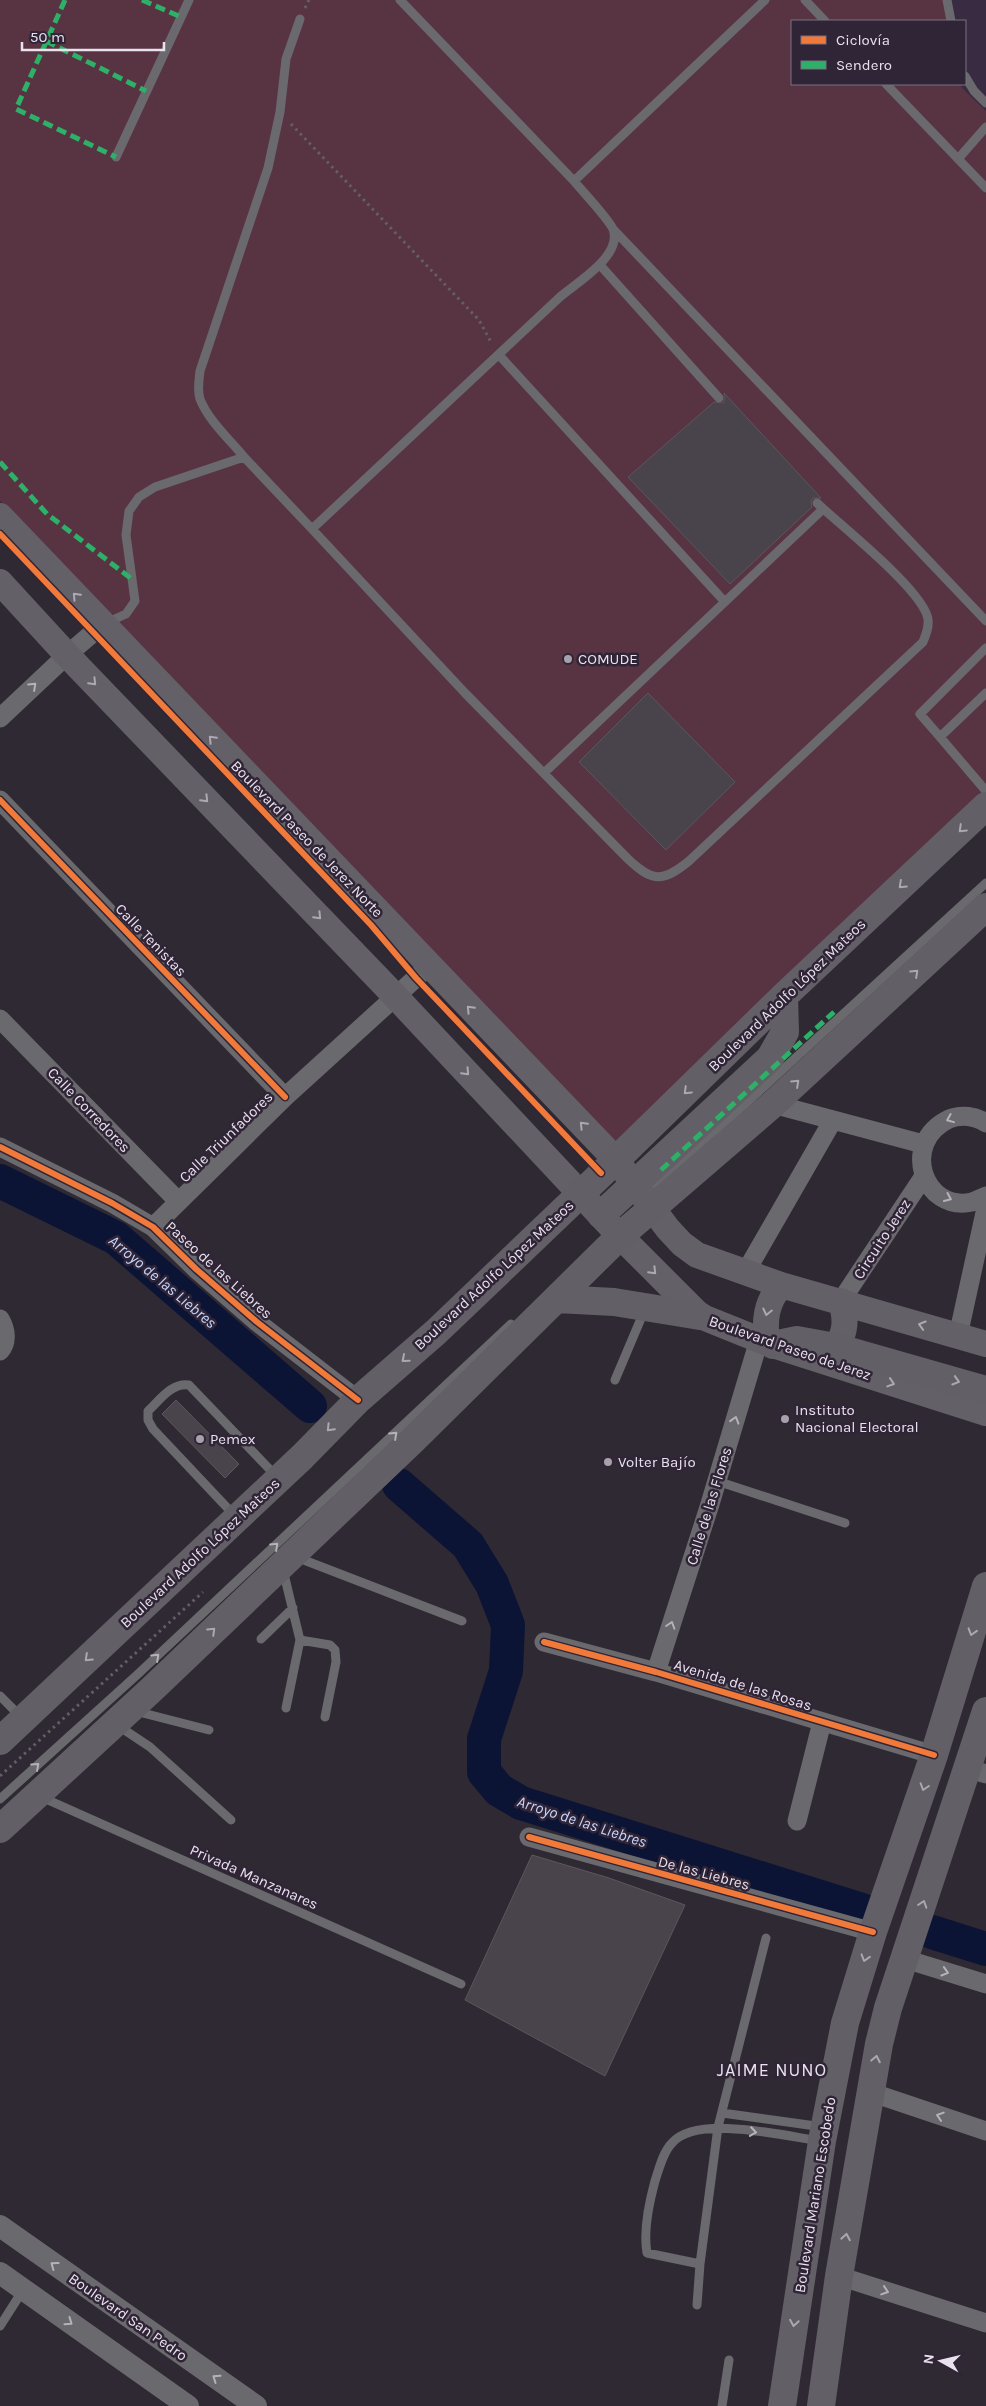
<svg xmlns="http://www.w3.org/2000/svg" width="986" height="2406" font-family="Karla,sans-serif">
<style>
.built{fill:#392c42}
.garden{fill:#583443}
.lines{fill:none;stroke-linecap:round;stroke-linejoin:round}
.river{stroke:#0c1435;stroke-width:34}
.building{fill:#49434b;stroke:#5c565d}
.path{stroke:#625f65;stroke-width:3;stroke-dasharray:2.5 4;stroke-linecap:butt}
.service{stroke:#6a696d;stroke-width:9}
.minor{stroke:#6a696d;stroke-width:19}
.tertiary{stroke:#6a696d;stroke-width:22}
.secondary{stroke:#646068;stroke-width:26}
.primary{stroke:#625f66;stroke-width:28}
.quiet{stroke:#2db169;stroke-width:5;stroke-dasharray:10 5;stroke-linecap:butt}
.cycleway-casing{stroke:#302537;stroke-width:9}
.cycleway{stroke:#f17a3a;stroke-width:6}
.oneway{stroke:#ada8b2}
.oneway2{stroke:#b6b2ba}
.oneway3{stroke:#aca7b1}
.poi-dot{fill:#a8a1ad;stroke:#302537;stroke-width:2}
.labels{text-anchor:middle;stroke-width:5;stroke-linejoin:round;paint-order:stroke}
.poi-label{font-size:15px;fill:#e9e2ee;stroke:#302537;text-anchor:start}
.street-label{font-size:15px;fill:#e9e2ee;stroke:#302537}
.water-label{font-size:16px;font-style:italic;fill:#c4d5fe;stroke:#302537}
.quarter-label{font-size:18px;letter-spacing:1px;fill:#e9e2ee;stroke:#302537}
</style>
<rect width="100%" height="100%" fill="#2f2933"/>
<path class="built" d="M944,0H986V116L962,88L961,84H965V21H948Z"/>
<path class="garden" d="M0,0H945L949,21H792V84H961L962,88L986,111V817L620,1157L0,501Z"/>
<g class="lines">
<path class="river" d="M0,1181L116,1238L310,1406
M399,1485L468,1545L492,1584L508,1625L506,1671L484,1739V1772L499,1790L521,1803L862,1910
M932,1932L986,1949"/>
</g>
<path class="building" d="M724,393L821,498H813L811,502L812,507L730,584L628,477L714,402L723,403L725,399Z
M648,693L735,782L666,850L579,762Z
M176,1400L239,1464L225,1478L162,1414Z
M532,1855L609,1878L685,1905L605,2076L465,2000Z"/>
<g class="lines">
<path class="path" d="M305,8L309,0
M291,124L479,320L492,344
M0,1776L203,1592"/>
<path class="service" d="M400,0L574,181
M805,0L825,21
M947,0L951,21
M965,76L974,91L986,103
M886,84L986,188
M116,157L189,0
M958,159L986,127
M613,229L986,621
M600,265L719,398
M499,355L725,602
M244,457C230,440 208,420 200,399C197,390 199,381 200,371L268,168L280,112L286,59L300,19
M312,529L465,693L627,858C652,882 662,883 689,861L923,642C926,634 929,628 928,619C923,590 841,526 817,503
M106,623L126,614L135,601L126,535L129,511L139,497L155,487L244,457L312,529L561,296C578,282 623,255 613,229C608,218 583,192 574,181L765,0
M986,648L920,714L940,737L986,693
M940,737L986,791
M544,773L823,509
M645,1196L986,883
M615,1380L645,1309
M717,1481L845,1523
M235,1516L153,1429L148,1420V1411C159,1401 172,1382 189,1385L277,1477
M296,1557L462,1621
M283,1570L300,1640L286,1708
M261,1639L293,1608
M300,1640L330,1645L335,1650L336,1662L325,1717
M0,1696L21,1717
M135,1711L209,1730
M117,1725L150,1747L231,1820
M39,1796L461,1984
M0,1799L138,1674L511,1324
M722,2113L823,2127
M700,2264L647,2253C643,2231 649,2203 655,2181C659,2169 663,2152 672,2143C697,2114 784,2136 820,2141
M697,2305L700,2264L718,2127L766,1938
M0,2326L23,2290
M722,2406L729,2360"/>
<path class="minor" d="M0,718L67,655L102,625
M0,800L285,1097
M0,1019L178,1201
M773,1104L923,1144
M986,1123C976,1116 961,1114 949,1119C899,1143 924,1213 972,1202C976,1201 981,1198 986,1196
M0,1147L112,1203L153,1227L196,1269L257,1322L358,1400
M153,1227L285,1097L429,966
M745,1273L833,1120
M841,1301L924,1176
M0,1319C6,1329 8,1342 0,1351
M958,1336L986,1208
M544,1642L656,1672L934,1755
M656,1672L710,1504L759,1340
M967,1768L986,1774
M797,1821L822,1722
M529,1837L873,1932
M905,1959L986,1984
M870,2092L986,2131
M839,2276L986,2323"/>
<path class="tertiary" d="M0,2226L256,2406
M0,2273L188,2406"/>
<path class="secondary" d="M0,516L616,1160L668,1229L682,1244L697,1255L781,1285L986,1344
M0,582L67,655L396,997L620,1236L700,1316L767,1343L986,1413
M767,1343C764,1320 766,1303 781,1285
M835,1347C847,1333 846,1318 841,1301"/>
<path class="primary" d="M601,1215L770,1058L785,1032L784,996
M557,1299L614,1302L700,1316
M773,1345L797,1340L835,1347L986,1390
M0,1741L302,1457L358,1400L436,1332L616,1160L784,996L986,806
M0,1829L150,1691L413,1440L620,1236L773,1104L986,907
M782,2406L822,2141L845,2023L873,1932L934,1755L986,1586
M821,2406L839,2276L879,2044L888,2008L986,1711"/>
<path class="quiet" d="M65,0L16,109L116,157
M142,0L181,17
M46,41L146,91
M0,462L47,514L133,580
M661,1170L834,1012"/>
<defs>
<path id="cycleway" d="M0,534L371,925L416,978L601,1173
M0,800L285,1097
M0,1147L112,1203L153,1227L196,1269L257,1322L358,1400
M544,1642L656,1672L934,1755
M529,1837L873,1932"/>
</defs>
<use href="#cycleway" class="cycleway-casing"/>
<use href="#cycleway" class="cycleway"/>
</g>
<defs><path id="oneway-chevron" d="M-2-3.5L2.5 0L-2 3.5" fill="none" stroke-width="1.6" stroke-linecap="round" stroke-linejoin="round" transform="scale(1.25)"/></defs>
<g class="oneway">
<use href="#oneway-chevron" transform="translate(76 596) rotate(-133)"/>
<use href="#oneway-chevron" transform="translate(93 682) rotate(46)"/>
<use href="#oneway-chevron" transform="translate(212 739) rotate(-134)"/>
<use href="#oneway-chevron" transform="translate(205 799) rotate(46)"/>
<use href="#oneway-chevron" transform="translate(318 916) rotate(46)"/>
<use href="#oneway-chevron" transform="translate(470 1009) rotate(-134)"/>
<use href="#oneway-chevron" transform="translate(466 1072) rotate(47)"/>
<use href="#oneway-chevron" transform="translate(583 1125) rotate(-134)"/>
<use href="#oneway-chevron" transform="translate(653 1271) rotate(46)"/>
<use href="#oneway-chevron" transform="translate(767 1312) rotate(103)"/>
<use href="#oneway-chevron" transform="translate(922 1325) rotate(-163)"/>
<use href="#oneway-chevron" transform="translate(891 1383) rotate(18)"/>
</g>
<g class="oneway2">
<use href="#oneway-chevron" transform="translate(33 686) rotate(-43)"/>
<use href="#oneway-chevron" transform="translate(950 1119) rotate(158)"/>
<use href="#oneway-chevron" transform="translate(948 1198) rotate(24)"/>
<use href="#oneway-chevron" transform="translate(735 1420) rotate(-73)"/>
<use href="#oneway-chevron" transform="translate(394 1435) rotate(-43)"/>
<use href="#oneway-chevron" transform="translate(275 1546) rotate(-43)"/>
<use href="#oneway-chevron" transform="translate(671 1625) rotate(-72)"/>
<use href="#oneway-chevron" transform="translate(156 1657) rotate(-43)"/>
<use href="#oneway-chevron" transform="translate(36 1766) rotate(-42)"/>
<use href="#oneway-chevron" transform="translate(945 1972) rotate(17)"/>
<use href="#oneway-chevron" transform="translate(940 2116) rotate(-162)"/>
<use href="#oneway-chevron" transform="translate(753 2132) rotate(8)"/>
<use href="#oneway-chevron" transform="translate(54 2265) rotate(-144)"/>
<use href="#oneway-chevron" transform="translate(885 2291) rotate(18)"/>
<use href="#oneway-chevron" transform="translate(69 2322) rotate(35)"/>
<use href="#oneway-chevron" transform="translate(216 2378) rotate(-145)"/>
</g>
<g class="oneway3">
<use href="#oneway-chevron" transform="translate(962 829) rotate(136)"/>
<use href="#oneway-chevron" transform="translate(902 885) rotate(137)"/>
<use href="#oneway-chevron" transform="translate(915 973) rotate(-43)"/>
<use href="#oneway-chevron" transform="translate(796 1083) rotate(-43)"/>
<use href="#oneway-chevron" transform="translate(687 1091) rotate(136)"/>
<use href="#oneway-chevron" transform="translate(405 1359) rotate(139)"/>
<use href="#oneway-chevron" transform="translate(956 1381) rotate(17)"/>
<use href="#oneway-chevron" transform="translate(330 1428) rotate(134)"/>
<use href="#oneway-chevron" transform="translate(212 1631) rotate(-44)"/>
<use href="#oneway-chevron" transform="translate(972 1632) rotate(107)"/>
<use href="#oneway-chevron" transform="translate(88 1658) rotate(137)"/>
<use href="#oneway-chevron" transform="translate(924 1787) rotate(108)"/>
<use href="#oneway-chevron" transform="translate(923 1904) rotate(-72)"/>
<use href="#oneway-chevron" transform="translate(865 1958) rotate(107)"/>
<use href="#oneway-chevron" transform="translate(876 2059) rotate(-79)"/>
<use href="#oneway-chevron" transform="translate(846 2237) rotate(-80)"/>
<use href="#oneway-chevron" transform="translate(794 2323) rotate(99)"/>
</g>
<g class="poi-dot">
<circle cx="568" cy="659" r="5"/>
<circle cx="785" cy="1419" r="5"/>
<circle cx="200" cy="1439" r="5"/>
<circle cx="608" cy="1462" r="5"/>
</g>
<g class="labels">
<g class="poi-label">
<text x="578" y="664">COMUDE</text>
<text x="795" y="1415">Instituto<tspan x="795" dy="17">Nacional Electoral</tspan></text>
<text x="210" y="1444">Pemex</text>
<text x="618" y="1467">Volter Bajío</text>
</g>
<g class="street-label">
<text transform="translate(307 839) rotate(46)" y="5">Boulevard Paseo de Jerez Norte</text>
<text transform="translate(151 940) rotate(46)" y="5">Calle Tenistas</text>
<text transform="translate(787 995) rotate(-44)" y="5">Boulevard Adolfo López Mateos</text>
<text transform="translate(89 1110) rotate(46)" y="5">Calle Corredores</text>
<text transform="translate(226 1137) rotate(-44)" y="5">Calle Triunfadores</text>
<text transform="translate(882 1239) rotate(-57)" y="5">Circuito Jerez</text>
<text transform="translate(219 1270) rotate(42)" y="5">Paseo de las Liebres</text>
<text transform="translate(494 1275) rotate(-43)" y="5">Boulevard Adolfo López Mateos</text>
<text transform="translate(790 1348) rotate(19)" y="5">Boulevard Paseo de Jerez</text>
<text transform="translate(709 1506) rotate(-73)" y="5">Calle de las Flores</text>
<text transform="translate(200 1553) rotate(-43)" y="5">Boulevard Adolfo López Mateos</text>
<text transform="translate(743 1685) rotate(17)" y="5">Avenida de las Rosas</text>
<text transform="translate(704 1873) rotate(15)" y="5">De las Liebres</text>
<text transform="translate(254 1877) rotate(24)" y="5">Privada Manzanares</text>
<text transform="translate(815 2195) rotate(-81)" y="5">Boulevard Mariano Escobedo</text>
<text transform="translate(128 2317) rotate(35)" y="5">Boulevard San Pedro</text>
</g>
<g class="water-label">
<text transform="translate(163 1281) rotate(40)" y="6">Arroyo de las Liebres</text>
<text transform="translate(582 1821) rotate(18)" y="6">Arroyo de las Liebres</text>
</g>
<g class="quarter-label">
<text x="772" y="2076">JAIME NUNO</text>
</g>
</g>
<rect x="791" y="20" width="175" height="65" fill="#302537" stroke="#7a7180"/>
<rect x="801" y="36" width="25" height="8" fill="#f17a3a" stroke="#7a7180"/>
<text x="836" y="45" font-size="15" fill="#e9e2ee">Ciclovía</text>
<rect x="801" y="61" width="25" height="8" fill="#2db169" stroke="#7a7180"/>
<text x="836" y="70" font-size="15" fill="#e9e2ee">Sendero</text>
<g transform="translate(941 2361) rotate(278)" stroke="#302537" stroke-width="4" paint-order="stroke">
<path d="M0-4L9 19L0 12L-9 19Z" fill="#e9e2ee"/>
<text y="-8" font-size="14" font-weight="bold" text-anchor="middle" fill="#e9e2ee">N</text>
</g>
<path d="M22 42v8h142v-8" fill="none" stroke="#e9e2ee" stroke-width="2.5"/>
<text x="30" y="42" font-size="15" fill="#e9e2ee" stroke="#302537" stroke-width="4" paint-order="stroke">50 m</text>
</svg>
